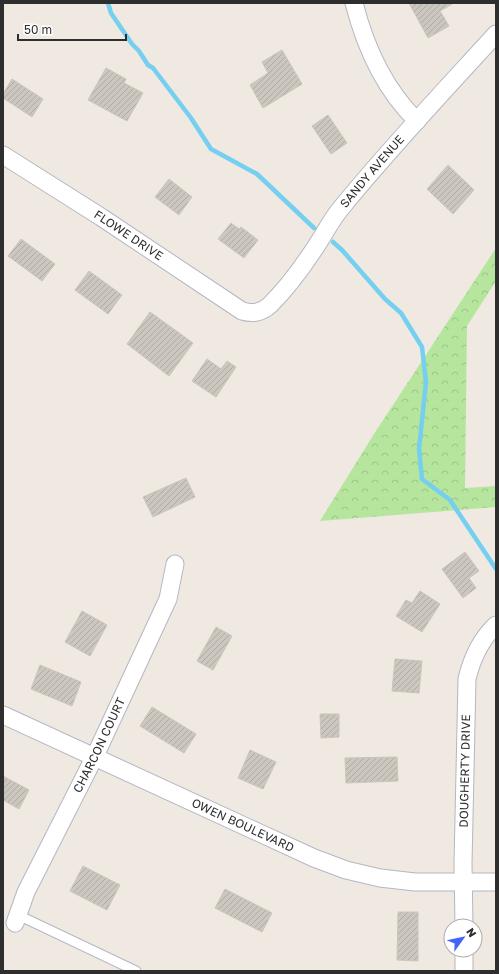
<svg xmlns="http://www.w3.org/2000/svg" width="499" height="974" font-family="'Golos Text',sans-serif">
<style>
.forest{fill:url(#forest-crowns)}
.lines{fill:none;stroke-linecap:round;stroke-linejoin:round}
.stream{stroke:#75cff0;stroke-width:4.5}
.building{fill:url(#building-hatch);stroke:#cbc5ba}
.service-casing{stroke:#b4b7c1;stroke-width:11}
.minor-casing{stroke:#b4b7c1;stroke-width:19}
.service{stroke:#fff;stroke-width:9}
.minor{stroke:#fff;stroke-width:17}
.labels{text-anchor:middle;stroke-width:3;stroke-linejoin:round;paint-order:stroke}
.street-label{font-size:12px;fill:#2e2e2e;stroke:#fff}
</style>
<defs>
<pattern id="forest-crowns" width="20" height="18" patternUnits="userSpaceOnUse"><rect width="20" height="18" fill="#b6e59e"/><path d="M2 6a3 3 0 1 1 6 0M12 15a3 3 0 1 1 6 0" fill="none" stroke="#9dc588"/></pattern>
<pattern id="building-hatch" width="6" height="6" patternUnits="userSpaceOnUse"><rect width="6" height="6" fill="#cbc7bf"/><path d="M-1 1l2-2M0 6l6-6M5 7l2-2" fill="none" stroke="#afaba4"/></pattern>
</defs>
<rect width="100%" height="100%" fill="#efe9e1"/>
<path class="forest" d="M496,248V281L467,326L465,488L496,486V507L320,521L374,434Z"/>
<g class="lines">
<path class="stream" d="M108,3L111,13L132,44L139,51L148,65L153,68L191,118L211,149L257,174L314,228
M333,242L342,250L385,299L401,313L422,347L426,382L419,449L422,479L450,500L496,569"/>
</g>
<path class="building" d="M409,3H454L440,11L449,26L428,38Z
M282,50L302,84L263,108L250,85L268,73L262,62Z
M106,68L126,79L124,83L143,93L127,121L88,100Z
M12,79L43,99L32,117L3,98V94Z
M328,115L347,143L331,154L312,126Z
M448,165L474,190L453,214L427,189Z
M169,179L192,197L179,215L155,197Z
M231,223L239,229L241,227L258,240L244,258L218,239Z
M21,239L55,264L42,281L8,256Z
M89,271L122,295L108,314L75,290Z
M150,312L193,343L169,376L127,344Z
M207,359L221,369L227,361L236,367L216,397L192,381Z
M186,478L195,497L153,517L143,497Z
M465,552L479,571L469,578L476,588L463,598L442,569Z
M420,591L440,604L422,632L396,616L406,600L412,603Z
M82,611L107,625L90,656L65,642Z
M216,627L232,636L213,670L197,661Z
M395,659L422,661L419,693L392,691Z
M40,665L81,682L72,706L31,689Z
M152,707L196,734L184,753L140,726Z
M320,714H339V737L321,738Z
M250,750L276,762L263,789L238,778Z
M397,757L398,781L346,783L345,758Z
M3,776L29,790L19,809L3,800Z
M83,866L120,885L107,910L70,891Z
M225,889L272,913L262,932L215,908Z
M398,912H418V961L397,960Z"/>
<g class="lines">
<defs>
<path id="service" d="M18,915L136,971"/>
<g id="minor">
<path d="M354,3C365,46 385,90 417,121"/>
<path id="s1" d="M3,155L101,217L242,311C253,314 261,313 270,305C290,285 307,261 322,237C328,227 334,216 342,207C391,147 444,91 496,34"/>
<path id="s2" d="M3,715L314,858L346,870L380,878L415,882H496"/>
<path id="s3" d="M15,923L26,892L95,756L168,599L175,564"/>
<path id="s4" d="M464,926L463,864L467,679C472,658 480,640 496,625"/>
<path d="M464,950V971"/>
</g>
</defs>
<use href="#service" class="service-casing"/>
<use href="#minor" class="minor-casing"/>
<use href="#service" class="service"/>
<use href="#minor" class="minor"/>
</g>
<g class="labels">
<g class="street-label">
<text dy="4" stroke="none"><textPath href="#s1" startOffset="484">SANDY AVENUE</textPath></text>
<text dy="4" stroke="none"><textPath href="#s1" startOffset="149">FLOWE DRIVE</textPath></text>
<text dy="4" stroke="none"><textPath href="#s3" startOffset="197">CHARCON COURT</textPath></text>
<text dy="4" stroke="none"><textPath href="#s4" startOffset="155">DOUGHERTY DRIVE</textPath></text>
<text dy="4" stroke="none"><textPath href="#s2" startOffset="264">OWEN BOULEVARD</textPath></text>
</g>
</g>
<rect width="499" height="974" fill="none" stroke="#2e2e2e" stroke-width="8"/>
<g transform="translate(463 938) rotate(57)"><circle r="19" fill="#ffffff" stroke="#ababab"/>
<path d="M0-3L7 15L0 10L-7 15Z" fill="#4264fb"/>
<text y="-6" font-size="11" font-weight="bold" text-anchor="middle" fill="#2e2e2e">N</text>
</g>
<path d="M18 34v6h108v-6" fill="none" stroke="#2e2e2e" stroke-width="2"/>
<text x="24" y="34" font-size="12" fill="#2e2e2e" stroke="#ffffff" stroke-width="3" paint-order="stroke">50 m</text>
</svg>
